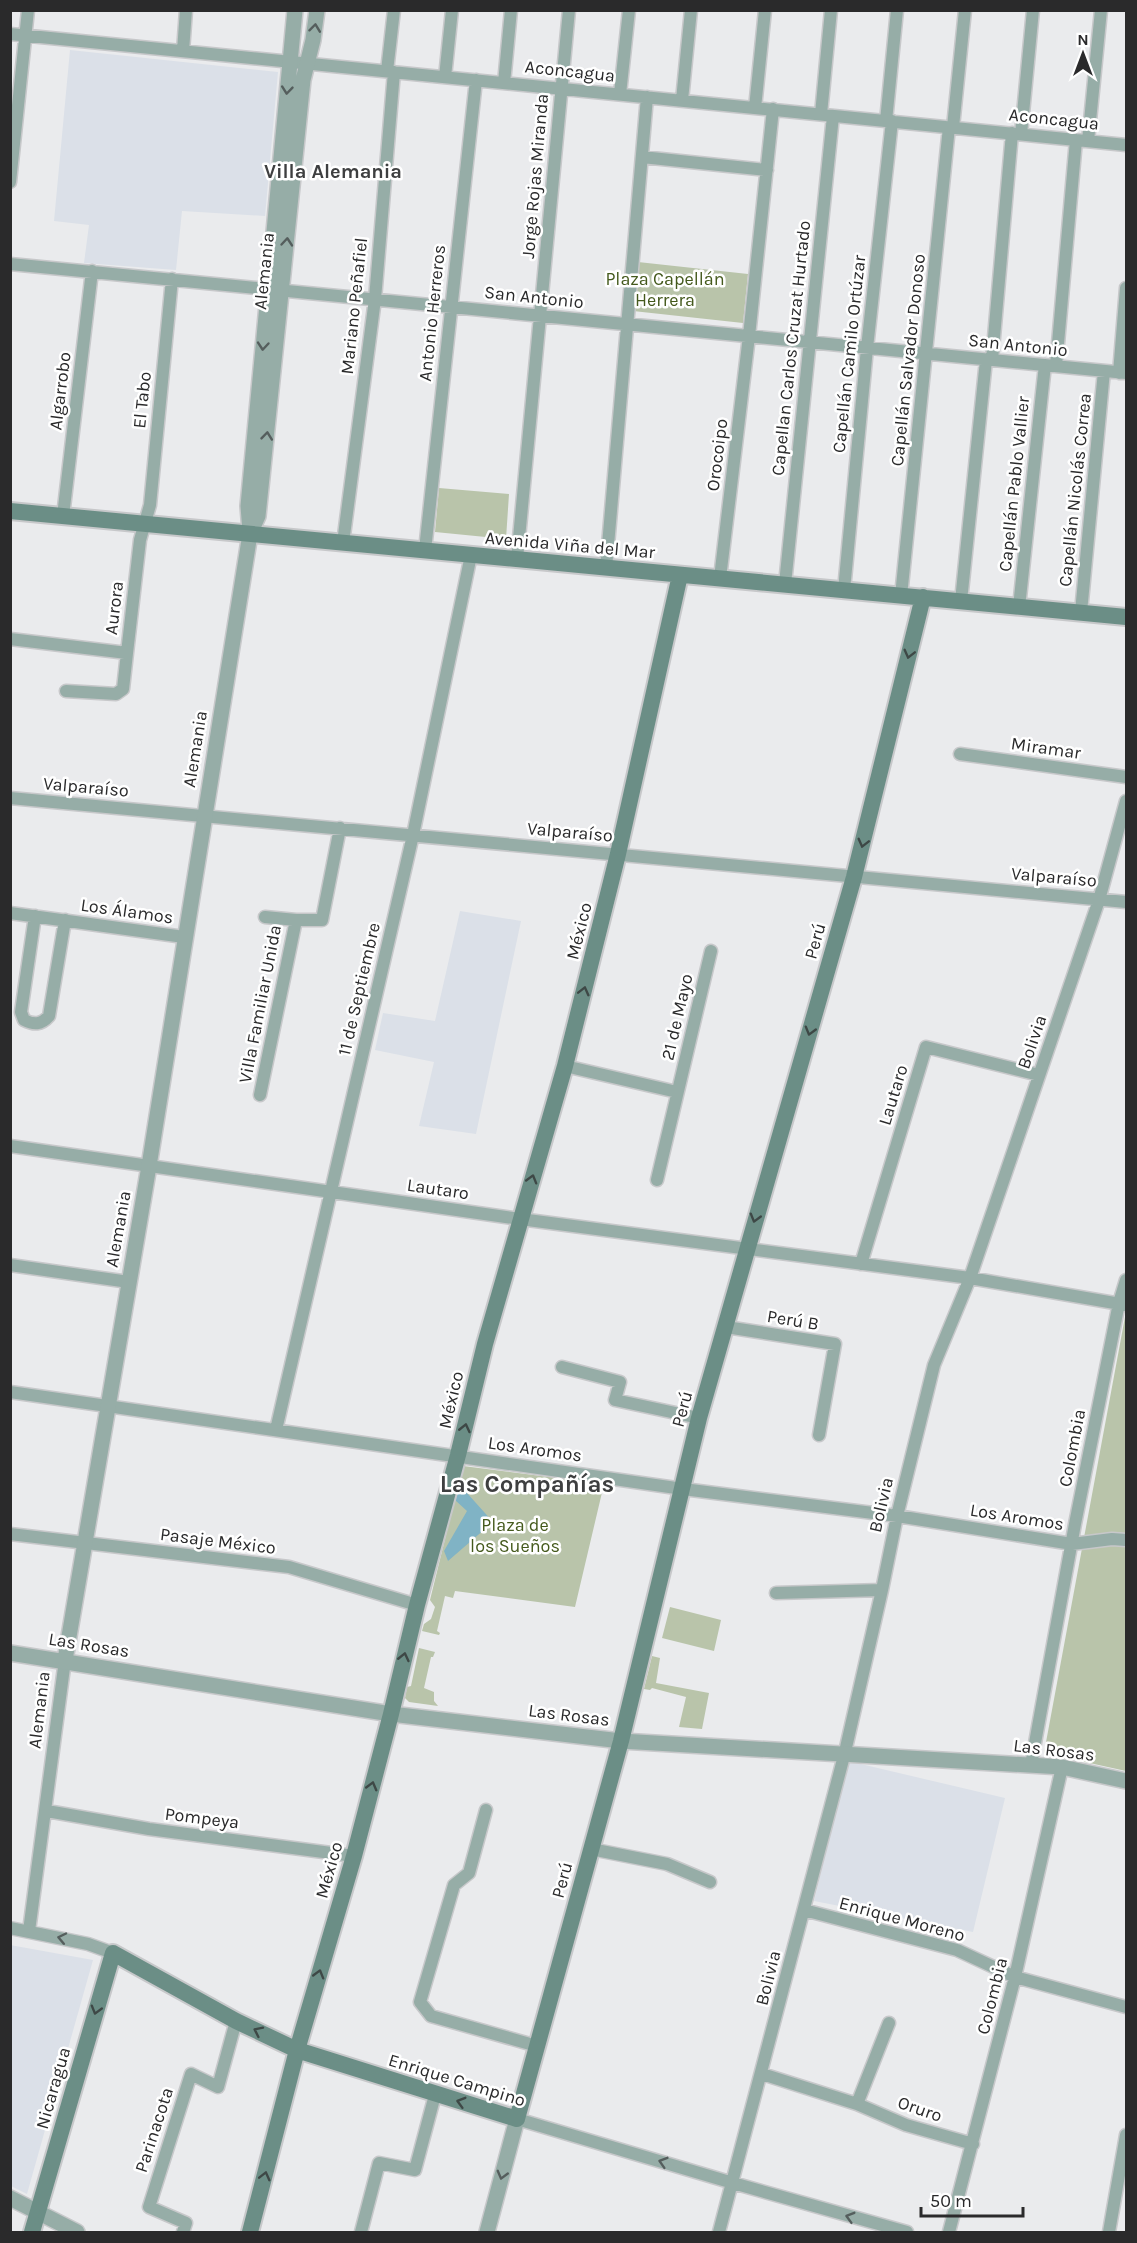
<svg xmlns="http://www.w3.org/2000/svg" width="1137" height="2243" font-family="Karla,sans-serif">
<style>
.built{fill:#dbe0e8}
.green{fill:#b9c4aa}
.water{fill:#80b3c5}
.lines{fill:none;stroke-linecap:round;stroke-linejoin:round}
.minor-casing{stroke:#c7c8ca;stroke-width:15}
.tertiary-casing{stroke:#c7c8ca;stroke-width:18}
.secondary-casing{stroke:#c7c8ca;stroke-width:20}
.minor{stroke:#96ada7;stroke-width:12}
.tertiary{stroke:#96ada7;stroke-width:15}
.secondary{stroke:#6b8e86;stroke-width:16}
.oneway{stroke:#555e5d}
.oneway2{stroke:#3e4846}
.labels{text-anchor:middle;stroke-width:5;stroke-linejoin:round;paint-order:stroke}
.street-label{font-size:18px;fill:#2a2a2b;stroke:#fff}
.park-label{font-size:18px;fill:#44591c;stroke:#fff}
.neighbourhood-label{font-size:20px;font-weight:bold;fill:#3e3f40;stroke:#fff}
.district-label{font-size:24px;font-weight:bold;fill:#3e3f40;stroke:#fff}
</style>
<rect width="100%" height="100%" fill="#eaebed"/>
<path class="built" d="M70,50L278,72L265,216L182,211L176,270L84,263L89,225L54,221Z
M460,911L521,921L476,1134L419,1126L434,1062L375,1050L383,1013L435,1021Z
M848,1761L1005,1798L973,1932L814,1901Z
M10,1945L93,1960L27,2194L11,2186Z"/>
<path class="green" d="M638,262L748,274L743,323L633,311Z
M439,488L509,494L506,539L435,532Z
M1125,1317L1126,1318V1771L1044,1753Z
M463,1466L604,1484L575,1607L455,1591L453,1598L445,1596L437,1631L440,1633L439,1635L422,1631L424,1624L431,1619L435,1607L430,1600Z
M670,1607L721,1620L714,1651L662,1638Z
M419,1648L435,1652L433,1657H431L424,1688L434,1692V1701L438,1706L409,1702L405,1698L407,1687L411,1686Z
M652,1656L660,1658L656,1683L709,1693L702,1729L679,1727L686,1697L652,1688L650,1690L644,1689Z"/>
<path class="water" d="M458,1483L493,1522L448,1561L444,1551L467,1511L455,1500Z"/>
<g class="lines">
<defs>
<path id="minor" d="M10,34L1126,145
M183,51L186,10
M387,71L394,10
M445,77L452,10
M504,83L511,10
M620,94L629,10
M682,100L691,10
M755,108L765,10
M821,114L831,10
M886,121L897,10
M953,127L965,10
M1021,134L1033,10
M1088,141L1101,10
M642,157L767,170
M10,182L28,10
M10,264L1126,373
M992,360L1012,133
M1056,366L1076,140
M1119,373L1126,288
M63,516L92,271
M343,543L375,299L394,72
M425,550L476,80
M517,559L569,10
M606,568L647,97
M720,578L749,336L773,109
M785,584L833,116
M844,590L867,348L892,121
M901,596L949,127
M961,601L986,360
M1019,607L1045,365
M1081,612L1104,371
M10,639L127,653L140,540L150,505L172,279
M66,691L116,694L123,689L127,653
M960,754L1126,777
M10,798L1126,902
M10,913L184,937
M35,916L21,1012L24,1020C34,1025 41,1025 49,1016L65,920
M265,917L296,920
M565,1066L677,1092
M260,1095L296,920H322L340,828
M10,1146L520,1219L970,1278L1126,1305
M657,1180L711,951
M861,1264L926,1047L1039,1075
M10,1265L129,1282
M726,1327L835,1344L819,1435
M562,1367L620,1382L615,1400L699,1418
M10,1392L683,1489L897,1516L1072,1544L1112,1539L1126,1540
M276,1430L413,835L471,555
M10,1534L289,1567L417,1605
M776,1593L882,1590
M1031,1765L1075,1524L1119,1303L1126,1280
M486,1810L469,1873L454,1885L420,2002L431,2016L537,2046
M47,1811L149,1829L354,1856
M591,1849L667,1864L710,1882
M804,1910L957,1950L1015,1977L1126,2007
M10,1928L88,1944L113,1953
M29,1931L65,1660
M762,2074L857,2104L906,2125L973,2144
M857,2104L889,2023
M517,2119L733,2183L907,2232
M183,2232L186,2223L149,2207L191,2074L218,2087L236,2021
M361,2232L379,2163L415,2170L435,2095
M719,2232L845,1752L882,1590L897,1516L934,1365L970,1278L1099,900L1126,801
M949,2232L1015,1977L1062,1767
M1109,2232L1126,2135"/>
<path id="tertiary" d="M250,531L248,506L295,10
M10,1653L391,1714L621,1741L1062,1767L1126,1781
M65,1660L149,1166L250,534L258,516L303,80L313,40L317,10
M10,2198L77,2232
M487,2232L517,2119"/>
<path id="secondary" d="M10,511L1126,617
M32,2232L113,1953L236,2021L297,2050L517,2119L621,1741L699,1418L854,877L923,597
M250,2232L297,2050L354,1856L391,1714L417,1605L458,1455L485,1344L565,1066L618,854L680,575"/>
</defs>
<use href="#minor" class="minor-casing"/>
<use href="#tertiary" class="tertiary-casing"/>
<use href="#secondary" class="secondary-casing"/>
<use href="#minor" class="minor"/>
<use href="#tertiary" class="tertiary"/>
<use href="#secondary" class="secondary"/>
</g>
<defs><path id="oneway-chevron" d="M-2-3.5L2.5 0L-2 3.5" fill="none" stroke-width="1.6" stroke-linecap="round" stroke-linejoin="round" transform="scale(1.5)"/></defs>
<g class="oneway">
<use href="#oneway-chevron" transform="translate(315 28) rotate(-83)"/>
<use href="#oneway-chevron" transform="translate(287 90) rotate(96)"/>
<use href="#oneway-chevron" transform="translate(287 242) rotate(-85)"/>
<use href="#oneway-chevron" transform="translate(263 346) rotate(95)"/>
<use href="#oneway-chevron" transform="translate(267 436) rotate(-84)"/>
<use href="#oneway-chevron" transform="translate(62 1938) rotate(-168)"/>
<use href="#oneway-chevron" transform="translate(663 2162) rotate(-163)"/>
<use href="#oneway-chevron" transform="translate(502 2175) rotate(105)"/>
<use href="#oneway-chevron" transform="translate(850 2217) rotate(-164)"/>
</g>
<g class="oneway2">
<use href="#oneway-chevron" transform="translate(909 654) rotate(104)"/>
<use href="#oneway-chevron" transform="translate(863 843) rotate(104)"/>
<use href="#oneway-chevron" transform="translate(584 991) rotate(-76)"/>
<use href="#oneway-chevron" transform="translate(810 1031) rotate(106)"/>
<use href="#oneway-chevron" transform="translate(532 1179) rotate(-74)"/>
<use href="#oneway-chevron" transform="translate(755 1218) rotate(106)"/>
<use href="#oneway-chevron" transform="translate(465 1428) rotate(-77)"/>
<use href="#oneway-chevron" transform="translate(404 1657) rotate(-77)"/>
<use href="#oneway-chevron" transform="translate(372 1786) rotate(-75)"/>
<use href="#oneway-chevron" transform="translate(319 1974) rotate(-74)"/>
<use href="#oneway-chevron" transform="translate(96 2010) rotate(106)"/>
<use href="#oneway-chevron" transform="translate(258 2031) rotate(-154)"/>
<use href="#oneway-chevron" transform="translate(461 2102) rotate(-164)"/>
<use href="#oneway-chevron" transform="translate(265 2176) rotate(-76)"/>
</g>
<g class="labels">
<g class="street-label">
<text transform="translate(570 71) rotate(6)" y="6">Aconcagua</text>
<text transform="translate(1054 119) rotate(6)" y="6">Aconcagua</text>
<text transform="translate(535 176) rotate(-85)" y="6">Jorge Rojas Miranda</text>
<text transform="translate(264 271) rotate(-84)" y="6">Alemania</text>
<text transform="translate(534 297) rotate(6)" y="6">San Antonio</text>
<text transform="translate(354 306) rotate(-84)" y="6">Mariano Peñafiel</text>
<text transform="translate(432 313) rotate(-84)" y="6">Antonio Herreros</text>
<text transform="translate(1018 345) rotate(6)" y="6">San Antonio</text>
<text transform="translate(791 348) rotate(-84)" y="6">Capellan Carlos Cruzat Hurtado</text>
<text transform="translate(849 354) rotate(-84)" y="6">Capellán Camilo Ortúzar</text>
<text transform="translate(908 360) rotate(-84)" y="6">Capellán Salvador Donoso</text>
<text transform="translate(60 391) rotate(-83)" y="6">Algarrobo</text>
<text transform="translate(142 400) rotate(-84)" y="6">El Tabo</text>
<text transform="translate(717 455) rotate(-83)" y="6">Orocoipo</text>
<text transform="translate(1014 484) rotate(-84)" y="6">Capellán Pablo Vallier</text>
<text transform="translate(1075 490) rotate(-84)" y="6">Capellán Nicolás Correa</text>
<text transform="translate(570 545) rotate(5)" y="6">Avenida Viña del Mar</text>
<text transform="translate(114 608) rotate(-83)" y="6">Aurora</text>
<text transform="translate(1046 748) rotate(8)" y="6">Miramar</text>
<text transform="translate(195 749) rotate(-81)" y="6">Alemania</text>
<text transform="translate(86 787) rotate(5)" y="6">Valparaíso</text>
<text transform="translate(570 832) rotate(5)" y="6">Valparaíso</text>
<text transform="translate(1054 877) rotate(5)" y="6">Valparaíso</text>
<text transform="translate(127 911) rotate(8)" y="6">Los Álamos</text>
<text transform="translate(579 931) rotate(-76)" y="6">México</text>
<text transform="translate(815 941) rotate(-74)" y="6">Perú</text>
<text transform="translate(359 989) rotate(-77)" y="6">11 de Septiembre</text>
<text transform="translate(260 1004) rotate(-79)" y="6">Villa Familiar Unida</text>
<text transform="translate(677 1017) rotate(-77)" y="6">21 de Mayo</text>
<text transform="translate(1032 1042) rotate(-71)" y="6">Bolivia</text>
<text transform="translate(893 1095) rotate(-73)" y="6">Lautaro</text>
<text transform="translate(438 1189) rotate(8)" y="6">Lautaro</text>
<text transform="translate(118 1229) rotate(-80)" y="6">Alemania</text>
<text transform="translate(793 1320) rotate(9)" y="6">Perú B</text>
<text transform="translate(451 1400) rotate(-77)" y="6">México</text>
<text transform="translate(682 1409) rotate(-75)" y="6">Perú</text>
<text transform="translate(1072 1448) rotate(-79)" y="6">Colombia</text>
<text transform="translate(535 1449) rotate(8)" y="6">Los Aromos</text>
<text transform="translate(881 1505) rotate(-77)" y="6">Bolivia</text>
<text transform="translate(1017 1517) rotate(9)" y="6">Los Aromos</text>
<text transform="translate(218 1541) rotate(7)" y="6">Pasaje México</text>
<text transform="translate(89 1645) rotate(9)" y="6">Las Rosas</text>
<text transform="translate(39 1710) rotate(-83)" y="6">Alemania</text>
<text transform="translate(569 1715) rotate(7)" y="6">Las Rosas</text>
<text transform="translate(1054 1750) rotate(7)" y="6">Las Rosas</text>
<text transform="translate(202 1818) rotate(7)" y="6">Pompeya</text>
<text transform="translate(329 1870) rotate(-74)" y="6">México</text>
<text transform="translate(562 1880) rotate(-75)" y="6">Perú</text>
<text transform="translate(902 1919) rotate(15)" y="6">Enrique Moreno</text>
<text transform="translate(768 1978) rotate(-76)" y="6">Bolivia</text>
<text transform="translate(992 1996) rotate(-76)" y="6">Colombia</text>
<text transform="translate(457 2080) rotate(17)" y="6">Enrique Campino</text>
<text transform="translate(53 2088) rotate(-74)" y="6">Nicaragua</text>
<text transform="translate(920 2109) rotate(19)" y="6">Oruro</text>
<text transform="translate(154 2130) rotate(-72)" y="6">Parinacota</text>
</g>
<g class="park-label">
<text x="665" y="285">Plaza Capellán<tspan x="665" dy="21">Herrera</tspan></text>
<text x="515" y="1531">Plaza de<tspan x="515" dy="21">los Sueños</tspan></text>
</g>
<g class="neighbourhood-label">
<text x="333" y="178">Villa Alemania</text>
</g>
<g class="district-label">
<text x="527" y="1492">Las Compañías</text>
</g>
</g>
<rect width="1137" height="2243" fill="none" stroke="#2a2a2b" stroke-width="24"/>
<g transform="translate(1083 54)" stroke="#ffffff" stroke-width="4.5" paint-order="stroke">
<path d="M0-4.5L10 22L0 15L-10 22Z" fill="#2a2a2b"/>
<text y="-9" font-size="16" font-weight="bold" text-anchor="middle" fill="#2a2a2b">N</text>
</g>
<path d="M921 2207v9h102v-9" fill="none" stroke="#2a2a2b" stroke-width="3"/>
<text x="930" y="2207" font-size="18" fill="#2a2a2b" stroke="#ffffff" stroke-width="4.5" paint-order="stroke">50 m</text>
</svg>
